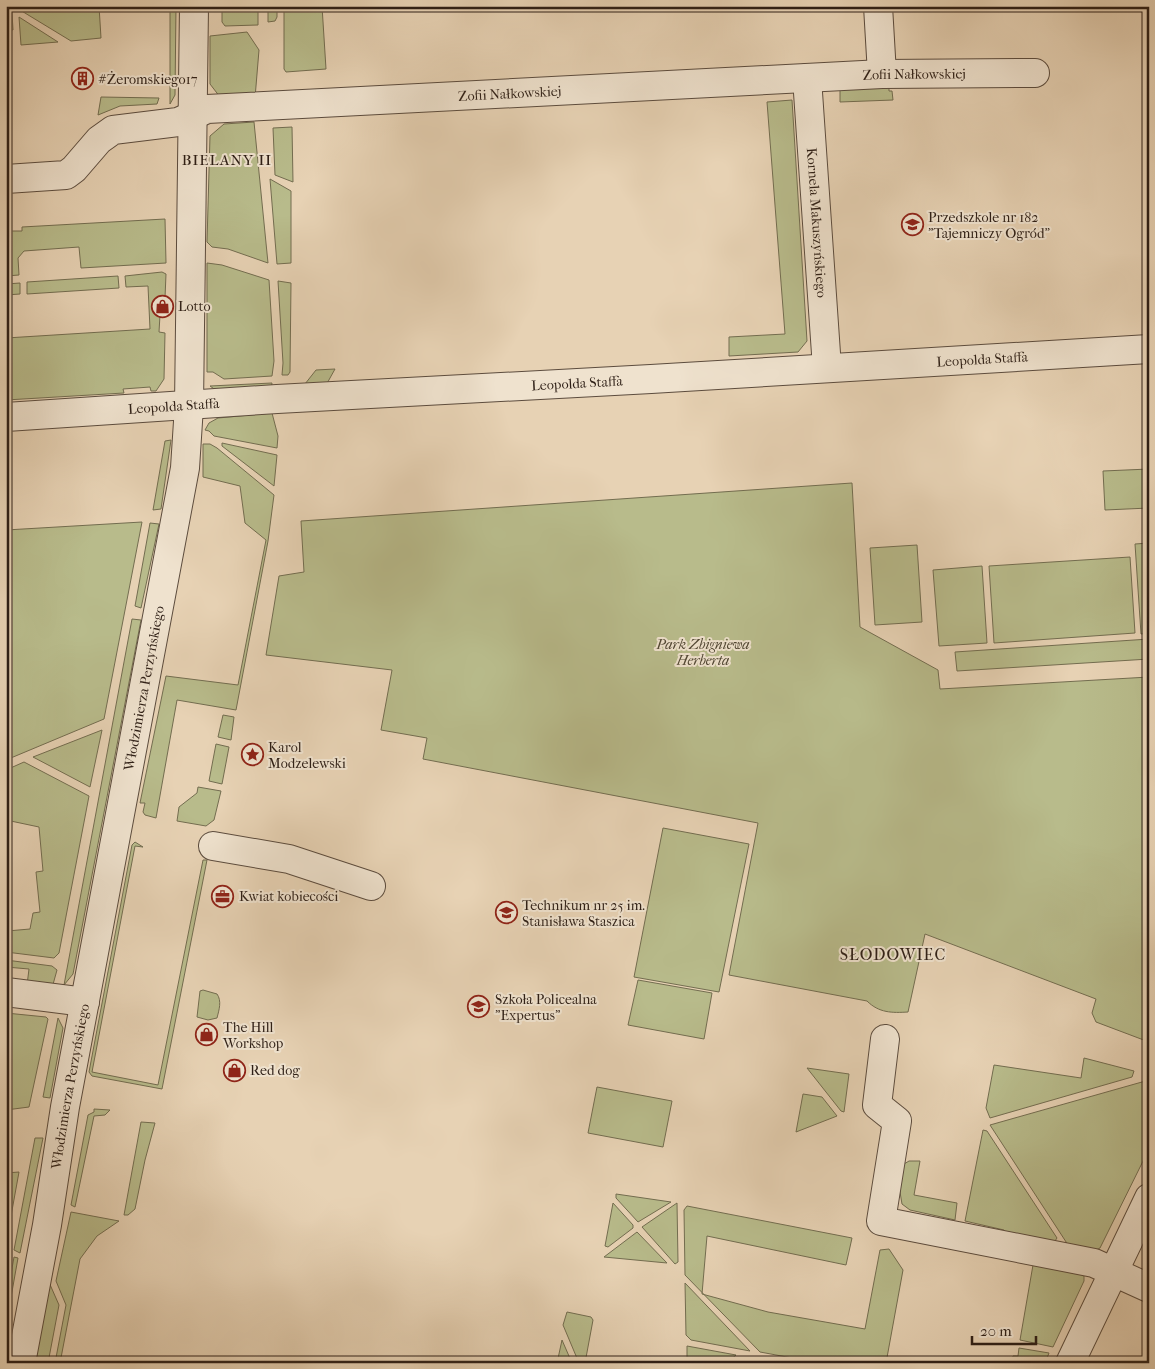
<svg xmlns="http://www.w3.org/2000/svg" width="1155" height="1369" font-family="'IM FELL French Canon',serif">
<style>
.green{fill:#b8bb8b;stroke:#736d50}
.lines{fill:none;stroke-linecap:round;stroke-linejoin:round}
.minor-casing{stroke:#5c4c3e;stroke-width:30}
.minor{stroke:#efe2ce;stroke-width:28}
.labels{text-anchor:middle;stroke-width:4;stroke-linejoin:round;paint-order:stroke}
.street-label{font-size:14px;fill:#2e1f16;stroke:#efe2ce}
.poi-label{font-size:14px;fill:#2e1f16;stroke:#efe2ce;text-anchor:start}
.park-label{font-size:14px;font-style:italic;fill:#504633;stroke:#efe2ce}
.neighbourhood-label{font-size:15px;letter-spacing:1px;fill:#2e1f16;stroke:#efe2ce}
.quarter-label{font-size:16px;letter-spacing:1px;fill:#2e1f16;stroke:#efe2ce}
</style>
<rect width="100%" height="100%" fill="#e7d2b4"/>
<filter id="stains"><feTurbulence type="fractalNoise" baseFrequency=".004" numOctaves="4"/><feColorMatrix values="0 0 0 0 .2 0 0 0 0 .09 0 0 0 0 .02 0 0 0 .5 -.17"/></filter>
<radialGradient id="worn" r=".72"><stop offset=".6" stop-color="#630" stop-opacity="0"/><stop offset="1" stop-color="#630" stop-opacity=".3"/></radialGradient>
<path class="green" d="M20,6H99L101,38L71,41L20,10Z
M170,6H176L175,95L170,104Z
M222,6H258V25L225,26L222,22Z
M268,6H277V17L275,21L268,22Z
M284,6H322L326,69L286,72L284,69Z
M6,10L12,13L13,30H6Z
M19,17L58,42L21,45Z
M247,32L259,50L255,98L220,97L210,84V36Z
M889,86V91H892L893,100L840,102V87Z
M101,97L159,98L157,104L120,106L98,115Z
M792,100L807,341L798,352L729,356V337L785,334L767,102Z
M254,122L268,263L228,249L212,247L207,242L210,136L224,124Z
M292,127L293,182L275,175L273,128Z
M270,179L291,191V263L277,264Z
M165,219L166,263L81,268L79,247L24,251L18,258L19,275L6,276V231H22V227Z
M207,263L222,265L269,280L274,361L272,376L224,379L213,372H207Z
M162,272L166,274L165,298H157V315H160L159,332L165,333L164,379L156,391H151L150,387L123,389L124,393L6,400V338L150,329L148,286L126,287L125,276Z
M118,276L119,288L27,294V282Z
M278,281L291,283L290,372L288,375H282L283,363Z
M20,283V294L6,295V284Z
M335,369L325,387L301,389L316,370Z
M272,383L271,391H217L210,386Z
M272,413L278,436L277,448L214,436L209,431L205,430L209,423L218,418Z
M171,440L161,509L153,510L165,441Z
M222,443L277,455L274,486L222,446Z
M203,444H210L217,448L274,495L268,541L236,710L177,700L156,818L145,815L143,812L145,803H140L166,676L238,685L266,540L245,523L240,486L203,477Z
M1149,469V508L1105,510L1103,471Z
M852,483L860,627L938,670L940,689L1149,677V1042L1096,1022L1092,1013L1096,999L925,934L908,1012C892,1013 879,1013 867,1001L729,975L758,823L423,759L427,738L381,730L392,670L266,655L279,576L304,572L301,521Z
M142,522L104,719L6,760V530Z
M150,523L159,524L141,608L135,606Z
M1149,543V633L1141,634L1135,544Z
M917,545L922,622L875,625L870,548Z
M1130,557L1135,633L994,643L989,566Z
M982,566L987,643L939,646L933,570Z
M132,619L141,620L73,974L64,985Z
M1149,639V659L957,671L955,652Z
M223,715L234,717L231,740L218,737Z
M102,730L90,787L33,757Z
M216,744L229,747L222,784L209,781Z
M24,762L89,796L59,953L54,958L6,952L7,931L30,929L33,913L40,912L36,872L43,871L39,827L6,820V770Z
M198,787L221,791L214,820L206,826L177,821L179,807L197,793Z
M663,828L749,844L719,992L634,977Z
M135,842L143,847L135,846L92,1072L158,1085L203,860H207L162,1089L92,1076L89,1072L132,845Z
M6,960L52,966L57,970L52,988L27,985L29,969L6,967Z
M638,980L712,993L704,1039L628,1025Z
M203,990L217,994C222,1001 219,1010 217,1018L208,1020L197,1017L200,991Z
M6,1013L46,1017L48,1019L29,1107L6,1110V1090L10,1089Z
M58,1018L63,1028L50,1098L43,1097Z
M1084,1058L1134,1071L1132,1077L990,1118L986,1108L994,1065L1081,1078Z
M807,1068L849,1074L844,1112L841,1111Z
M1149,1080V1149L1100,1248L1096,1250L1070,1248L990,1125Z
M597,1087L672,1101L663,1147L588,1133Z
M803,1094L822,1097L837,1116L796,1132Z
M94,1109L110,1110L105,1115L94,1116L75,1207L71,1205L88,1115L94,1112Z
M141,1122L155,1123L145,1160L135,1209L128,1215H124Z
M983,1130L987,1131L1057,1238L1053,1244L1007,1236L1004,1230L965,1221Z
M35,1138H43L20,1253L14,1250Z
M909,1161H920L914,1195L957,1203L955,1220L910,1210L902,1204L899,1186L904,1164Z
M19,1172L7,1238L6,1241V1173Z
M616,1194L671,1202L638,1222L616,1198Z
M613,1203L633,1225V1228L608,1247L605,1246Z
M677,1203L678,1262L675,1264L642,1227Z
M687,1206L852,1238L846,1265L707,1236L702,1294L768,1312L865,1329L880,1250L889,1249L903,1270L886,1363H819L760,1352L685,1275L684,1210Z
M71,1212L119,1221L97,1236L80,1259L60,1363H55L66,1305L56,1281Z
M637,1232L667,1263L604,1257Z
M14,1257L18,1258L10,1303H6Z
M1033,1265L1077,1272L1084,1276V1281L1053,1347L1020,1340Z
M48,1280L59,1305L48,1363H37L34,1357Z
M685,1283L750,1351L691,1340L686,1335Z
M567,1312L591,1317L593,1320L585,1363H579L563,1325Z
M562,1340L572,1363H557Z
M687,1346L736,1355L727,1363H687Z
M1019,1348L1049,1353L1045,1363H1012L1013,1356H1018Z"/>
<g class="lines">
<defs>
<g id="minor">
<path d="M878,6L882,74"/>
<path id="s1" d="M807,78L827,368"/>
<path id="s2" d="M6,179L66,175L74,169L99,140L113,130L178,122L207,109L882,74L1035,73"/>
<path id="s3" d="M6,417L277,399L651,379L1149,349"/>
<path d="M213,846L289,859L371,886"/>
<path d="M6,992L85,1002"/>
<path d="M885,1039L877,1105L897,1121L881,1221L1094,1263L1149,1288"/>
<path id="s4" d="M21,1363L47,1225L65,1107L185,468L189,406L194,6"/>
<path d="M1070,1363L1149,1198"/>
</g>
</defs>
<use href="#minor" class="minor-casing"/>
<use href="#minor" class="minor"/>
</g>
<defs>
<symbol id="building-ring" viewBox="-11 -11 22 22"><circle r="9.5" fill="#efe2ce" stroke="#8f2418" stroke-width="1.5"/><path d="M-4-6H4V6H1V3H-1V6H-4ZM-2.5-4.3h1.7v1.8h-1.7ZM.8-4.3h1.7v1.8H.8ZM-2.5-1h1.7V.8h-1.7ZM.8-1h1.7V.8H.8Z" fill="#8f2418"/></symbol>
<symbol id="school-ring" viewBox="-11 -11 22 22"><circle r="9.5" fill="#efe2ce" stroke="#8f2418" stroke-width="1.5"/><path d="M0-5L7-2L0 1L-7-2ZM-4 1L0 2.5L4 1V4Q0 6-4 4Z" fill="#8f2418"/></symbol>
<symbol id="shop-ring" viewBox="-11 -11 22 22"><circle r="9.5" fill="#efe2ce" stroke="#8f2418" stroke-width="1.5"/><path d="M-5-2.5h2.3a2.7 3.5 0 0 1 5.4 0H5L5.5 6h-11ZM-1.5-2.5h3a1.5 2.3 0 0 0-3 0Z" fill="#8f2418"/></symbol>
<symbol id="sight-ring" viewBox="-11 -11 22 22"><circle r="9.5" fill="#efe2ce" stroke="#8f2418" stroke-width="1.5"/><path d="M0-6L1.8-2.2L6-1.7L2.9 1.2L3.7 5.4L0 3.3L-3.7 5.4L-2.9 1.2L-6-1.7L-1.8-2.2Z" fill="#8f2418"/></symbol>
<symbol id="office-ring" viewBox="-11 -11 22 22"><circle r="9.5" fill="#efe2ce" stroke="#8f2418" stroke-width="1.5"/><path d="M-6-3h4V-5.5h4V-3h4V5H-6ZM-1-4.5V-3h2v-1.5ZM-6 0V1H6V0Z" fill="#8f2418"/></symbol>
<symbol id="university-ring" viewBox="-11 -11 22 22"><circle r="9.5" fill="#efe2ce" stroke="#8f2418" stroke-width="1.5"/><path d="M0-5L7-2L0 1L-7-2ZM-4 1L0 2.5L4 1V4Q0 6-4 4Z" fill="#8f2418"/></symbol>
</defs>
<g fill-rule="evenodd">
<use href="#building-ring" x="70" y="66" width="25" height="25"/>
<use href="#school-ring" x="900" y="212" width="25" height="25"/>
<use href="#shop-ring" x="150" y="294" width="25" height="25"/>
<use href="#sight-ring" x="240" y="742" width="25" height="25"/>
<use href="#office-ring" x="210" y="884" width="25" height="25"/>
<use href="#school-ring" x="494" y="900" width="25" height="25"/>
<use href="#university-ring" x="466" y="994" width="25" height="25"/>
<use href="#shop-ring" x="194" y="1022" width="25" height="25"/>
<use href="#shop-ring" x="222" y="1058" width="25" height="25"/>
</g>
<g class="labels">
<g class="street-label">
<text dy="5" stroke="none"><textPath href="#s2" startOffset="931">Zofii Nałkowskiej</textPath></text>
<text dy="5" stroke="none"><textPath href="#s2" startOffset="526">Zofii Nałkowskiej</textPath></text>
<text dy="5" stroke="none"><textPath href="#s1" startOffset="145">Kornela Makuszyńskiego</textPath></text>
<text dy="5" stroke="none"><textPath href="#s3" startOffset="978">Leopolda Staffa</textPath></text>
<text dy="5" stroke="none"><textPath href="#s3" startOffset="572">Leopolda Staffa</textPath></text>
<text dy="5" stroke="none"><textPath href="#s3" startOffset="168">Leopolda Staffa</textPath></text>
<text dy="5" stroke="none"><textPath href="#s4" startOffset="686">Włodzimierza Perzyńskiego</textPath></text>
<text dy="5" stroke="none"><textPath href="#s4" startOffset="281">Włodzimierza Perzyńskiego</textPath></text>
</g>
<g class="poi-label">
<text x="98" y="84">#Żeromskiego17</text>
<text x="928" y="222">Przedszkole nr 182<tspan x="928" dy="16">"Tajemniczy Ogród"</tspan></text>
<text x="178" y="311">Lotto</text>
<text x="268" y="752">Karol<tspan x="268" dy="16">Modzelewski</tspan></text>
<text x="239" y="901">Kwiat kobiecości</text>
<text x="522" y="910">Technikum nr 25 im.<tspan x="522" dy="16">Stanisława Staszica</tspan></text>
<text x="495" y="1004">Szkoła Policealna<tspan x="495" dy="16">"Expertus"</tspan></text>
<text x="223" y="1032">The Hill<tspan x="223" dy="16">Workshop</tspan></text>
<text x="250" y="1075">Red dog</text>
</g>
<g class="park-label">
<text x="703" y="649">Park Zbigniewa<tspan x="703" dy="16">Herberta</tspan></text>
</g>
<g class="neighbourhood-label">
<text x="227" y="165">BIELANY II</text>
</g>
<g class="quarter-label">
<text x="893" y="960">SŁODOWIEC</text>
</g>
</g>
<rect width="1155" height="1369" fill="none" stroke="#e7d2b4" stroke-width="25"/>
<rect x="8" y="8" width="1140" height="1354" fill="none" stroke="#2e1f16" stroke-width="2.5"/>
<rect x="12" y="12" width="1130" height="1344" fill="none" stroke="#2e1f16"/>
<path d="M972 1336v8h64v-8" fill="none" stroke="#2e1f16" stroke-width="2.5"/>
<text x="980" y="1336" font-size="15" fill="#2e1f16" stroke="#efe2ce" stroke-width="4" paint-order="stroke">20 m</text>
<rect width="100%" height="100%" filter="url(#stains)"/>
<rect width="100%" height="100%" fill="url(#worn)"/>
</svg>
